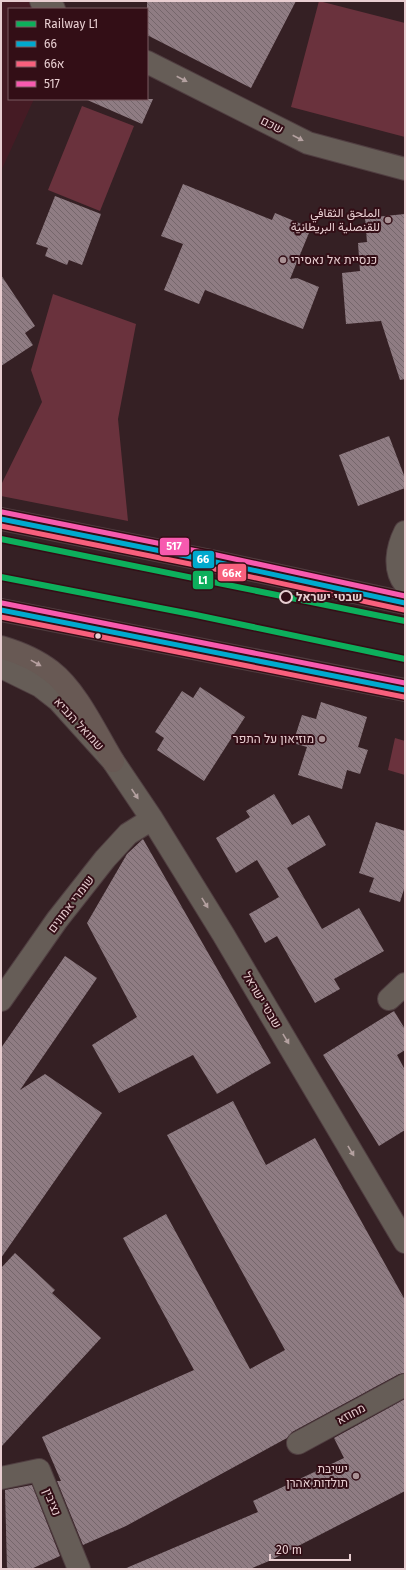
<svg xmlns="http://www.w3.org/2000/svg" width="406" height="1570" font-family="'Fira Sans',Vazirmatn,Heebo,sans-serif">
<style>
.built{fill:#451b24}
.park{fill:#6a323d}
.building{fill:url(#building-back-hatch)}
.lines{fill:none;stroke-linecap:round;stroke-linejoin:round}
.minor-casing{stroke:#503e41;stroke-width:24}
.highway-casing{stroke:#503e41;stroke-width:24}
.minor{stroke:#665d57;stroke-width:22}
.highway{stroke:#685954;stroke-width:22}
.bus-1-casing{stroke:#330e16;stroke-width:8}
.bus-2-casing{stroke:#330e16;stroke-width:8}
.bus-3-casing{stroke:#330e16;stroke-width:8}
.bus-1{stroke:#00a9ce;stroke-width:5}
.bus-2{stroke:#f8607d;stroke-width:5}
.bus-3{stroke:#f75aaf;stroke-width:5}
.rail-1-casing{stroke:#330e16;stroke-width:9}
.rail-1{stroke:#0daf5c;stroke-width:6}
.oneway{fill:#b4a1a0}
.oneway2{fill:#b59f9f}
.poi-dot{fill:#a99194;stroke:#330e16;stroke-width:1.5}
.stop-dot{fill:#330e16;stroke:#e8ced1;stroke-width:2}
.bus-dot{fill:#e8ced1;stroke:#330e16;stroke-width:1.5}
.labels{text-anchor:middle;stroke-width:4;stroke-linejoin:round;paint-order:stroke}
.street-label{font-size:12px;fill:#e8ced1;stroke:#330e16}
.poi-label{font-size:12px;fill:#e8ced1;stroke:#330e16;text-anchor:end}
.stop-label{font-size:12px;font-weight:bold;fill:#e8ced1;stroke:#330e16;text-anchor:start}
.line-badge{stroke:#330e16;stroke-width:1.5}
.badge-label{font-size:11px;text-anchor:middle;font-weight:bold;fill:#fff}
</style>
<defs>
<pattern id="building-back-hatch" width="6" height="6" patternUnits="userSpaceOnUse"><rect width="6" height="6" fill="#8f7c83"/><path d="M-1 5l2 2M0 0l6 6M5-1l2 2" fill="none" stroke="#75666b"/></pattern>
</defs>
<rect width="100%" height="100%" fill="#352024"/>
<path class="built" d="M1,1H29L44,9H9V99H34L1,171Z"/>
<path class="park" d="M319,1L405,23V137L291,107Z
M82,106L134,126L100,211L48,190Z
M53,294L136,324L118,419L128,521L1,496V485L42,402L31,370Z
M395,738L405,741V775L388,770Z"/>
<path class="building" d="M147,1H296L251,88L147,35Z
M85,99H153L142,124Z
M183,184L272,220L275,213L311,228L290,279L297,278L319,287L303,329L205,290L199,304L164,290L183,244L161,236Z
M55,196L101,214L82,265L69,260L67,265L45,256L48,248L36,244Z
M405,214V379L400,380L381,321L346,324L342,273L360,271L358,243L367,242L365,218Z
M1,275L35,326L25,333L33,345L1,366Z
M389,436L405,478V488L358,506L339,455Z
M200,687L245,717L204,781L157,750L164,738L155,732L182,691L193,698Z
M321,702L367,717L358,747L368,750L360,774L347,770L342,789L298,775L307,747L293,743L302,715L316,719Z
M274,794L292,825L309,815L326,845L287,868L322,929L359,908L384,951L334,979L340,989L315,1003L277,936L265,943L249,914L279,897L257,860L236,873L216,838L250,817L246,811Z
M376,822L405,831V886L400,902L369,892L374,878L359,873Z
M143,839L271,1063L217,1094L193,1055L119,1093L92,1045L137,1017L87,923L127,854Z
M65,956L97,978L20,1090L45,1074L102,1113L1,1258V1048Z
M394,1011L405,1029V1050L397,1055L405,1070V1130L379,1146L323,1055Z
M233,1101L266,1165L315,1138L405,1300V1373L399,1374L292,1432L287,1438L126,1526L83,1545L57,1481H61L42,1437L194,1370L123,1238L166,1214L250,1369L285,1350L167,1135Z
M15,1253L55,1290L52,1293L101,1338L1,1447V1268Z
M405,1399V1491L269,1561L250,1569H124L258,1512L253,1501L344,1458L334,1438Z
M32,1485L60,1556L31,1569H7L5,1490Z"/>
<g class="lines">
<defs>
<path id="minor" d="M41,1L54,9
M147,62L308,143L405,169
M405,532C397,548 393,569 405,584
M1,667L40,686L58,700L113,761L152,819L223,934L405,1242
M389,999L405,984
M1,1000L57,920L105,859L128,834L152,819
M298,1443L405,1385
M1,1478L39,1470L79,1569"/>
<path id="highway" d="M1,519L211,561L405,603
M1,610L405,690
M1,647C18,652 37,660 51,671C77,691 96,733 113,761"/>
</defs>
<use href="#minor" class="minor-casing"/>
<use href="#highway" class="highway-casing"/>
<use href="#minor" class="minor"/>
<use href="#highway" class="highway"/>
<defs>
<path id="bus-1" d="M1,519L211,561L405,603
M1,610L405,690"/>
<path id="bus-2" d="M1,526L210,568L404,610
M1,617L404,697"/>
<path id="bus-3" d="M2,512L212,554L405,596
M2,603L405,683"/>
</defs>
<use href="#bus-1" class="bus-1-casing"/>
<use href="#bus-2" class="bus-2-casing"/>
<use href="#bus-3" class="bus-3-casing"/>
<use href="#bus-1" class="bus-1"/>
<use href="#bus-2" class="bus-2"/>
<use href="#bus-3" class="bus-3"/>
<defs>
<path id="rail-1" d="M1,539L405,621
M1,577L196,615L405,659"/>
</defs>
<use href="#rail-1" class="rail-1-casing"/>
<use href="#rail-1" class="rail-1"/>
</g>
<defs><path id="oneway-solid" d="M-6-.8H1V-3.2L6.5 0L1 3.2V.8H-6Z"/></defs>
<g class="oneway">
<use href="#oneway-solid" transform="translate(182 79) rotate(27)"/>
<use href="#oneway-solid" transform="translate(298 138) rotate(27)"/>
<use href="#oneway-solid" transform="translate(135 794) rotate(56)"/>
<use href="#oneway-solid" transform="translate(205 903) rotate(58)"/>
<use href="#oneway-solid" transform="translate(286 1039) rotate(59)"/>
<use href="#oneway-solid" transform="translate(351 1151) rotate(59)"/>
</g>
<use class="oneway2" href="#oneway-solid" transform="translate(36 663) rotate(29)"/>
<g class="poi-dot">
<circle cx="388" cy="220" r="4"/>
<circle cx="283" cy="260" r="4"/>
<circle cx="322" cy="739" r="4"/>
<circle cx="356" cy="1476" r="4"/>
</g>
<circle class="stop-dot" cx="286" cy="597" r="6"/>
<circle class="bus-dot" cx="98" cy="636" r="3.5"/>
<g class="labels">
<g class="street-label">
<text transform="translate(272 125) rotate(27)" y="4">שכם</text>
<text transform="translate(79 724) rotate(47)" y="4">שמואל הנביא</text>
<text transform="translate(71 904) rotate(-53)" y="4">שומרי אמונים</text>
<text transform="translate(262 1000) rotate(59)" y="4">שבטי ישראל</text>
<text transform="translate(351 1414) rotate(-28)" y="4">מחוזא</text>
<text transform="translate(52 1502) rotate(68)" y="4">נציבין</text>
</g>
<g class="poi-label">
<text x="380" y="217">الملحق الثقافي<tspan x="380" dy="14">للقنصلية البريطانية</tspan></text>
<text x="291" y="264" text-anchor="start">כנסיית אל נאסירי</text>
<text x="314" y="743">מוזיאון על התפר</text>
<text x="348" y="1473">ישיבת<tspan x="348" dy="14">תולדות אהרן</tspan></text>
</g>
<g class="stop-label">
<text x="296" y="601">שבטי ישראל</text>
</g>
</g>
<g class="line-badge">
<rect x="159" y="537" width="31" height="19" rx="4" fill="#f75aaf"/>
<rect x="192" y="550" width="23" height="19" rx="4" fill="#00a9ce"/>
<rect x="217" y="563" width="30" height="19" rx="4" fill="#f8607d"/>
<rect x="192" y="570" width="22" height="20" rx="4" fill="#0daf5c"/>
</g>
<g class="badge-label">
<text x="174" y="550">517</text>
<text x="203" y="563">66</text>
<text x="232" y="577">66א</text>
<text x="203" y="584">L1</text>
</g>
<rect width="406" height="1570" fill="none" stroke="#e8ced1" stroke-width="4"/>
<rect x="8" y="8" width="140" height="92" fill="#330e16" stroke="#7b5b61"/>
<rect x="16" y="21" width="20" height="6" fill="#0daf5c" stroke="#7b5b61"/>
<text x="44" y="28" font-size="12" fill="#e8ced1">Railway L1</text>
<rect x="16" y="41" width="20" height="6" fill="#00a9ce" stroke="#7b5b61"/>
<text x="44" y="48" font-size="12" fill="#e8ced1">66</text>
<rect x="16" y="61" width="20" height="6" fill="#f8607d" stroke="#7b5b61"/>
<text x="44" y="68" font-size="12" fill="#e8ced1">66א</text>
<rect x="16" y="81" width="20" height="6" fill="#f75aaf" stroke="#7b5b61"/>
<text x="44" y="88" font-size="12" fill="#e8ced1">517</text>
<path d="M270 1554v6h80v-6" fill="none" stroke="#e8ced1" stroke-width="2"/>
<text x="276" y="1554" font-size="12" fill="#e8ced1" stroke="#330e16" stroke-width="3" paint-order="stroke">20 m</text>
</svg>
